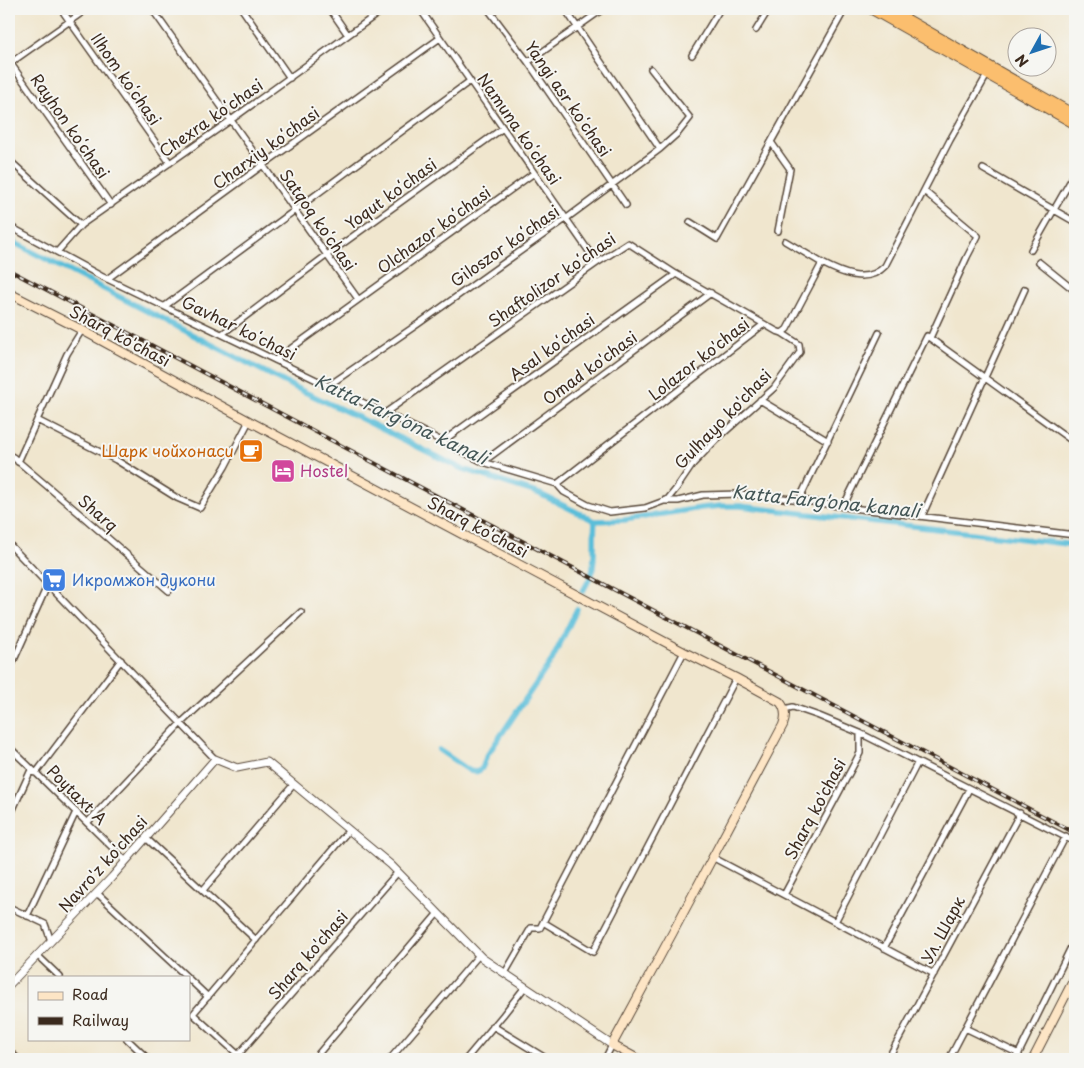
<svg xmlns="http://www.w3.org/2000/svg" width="1084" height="1068" font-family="'Playpen Sans',sans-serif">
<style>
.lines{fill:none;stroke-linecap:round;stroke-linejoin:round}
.canal{stroke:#5abed9;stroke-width:5.5}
.minor-casing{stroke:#564638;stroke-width:8}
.tertiary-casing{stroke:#564638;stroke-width:9}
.secondary-casing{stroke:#564638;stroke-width:10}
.trunk-casing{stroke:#564638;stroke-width:11}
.minor{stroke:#fff;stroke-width:5}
.tertiary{stroke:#fff;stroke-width:7}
.secondary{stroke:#fde5c5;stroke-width:8}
.trunk{stroke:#fbbe6e;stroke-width:9}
.rail-casing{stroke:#3b2a1e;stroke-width:4}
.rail{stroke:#f6f6f2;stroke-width:2;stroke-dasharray:5.5;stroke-linecap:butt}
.labels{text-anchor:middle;stroke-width:4;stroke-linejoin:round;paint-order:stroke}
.street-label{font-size:16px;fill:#3b2a1e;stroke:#f6f6f2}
.food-label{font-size:16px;fill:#c56008;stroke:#f6f6f2;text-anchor:end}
.hotel-label{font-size:16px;fill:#b23c85;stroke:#f6f6f2;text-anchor:start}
.shop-label{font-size:16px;fill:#366cbe;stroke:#f6f6f2;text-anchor:start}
.water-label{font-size:18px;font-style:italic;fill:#445656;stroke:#f6f6f2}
</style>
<rect width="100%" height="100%" fill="#f6f6f2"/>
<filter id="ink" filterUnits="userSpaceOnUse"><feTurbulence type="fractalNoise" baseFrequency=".02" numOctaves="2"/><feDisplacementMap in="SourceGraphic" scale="10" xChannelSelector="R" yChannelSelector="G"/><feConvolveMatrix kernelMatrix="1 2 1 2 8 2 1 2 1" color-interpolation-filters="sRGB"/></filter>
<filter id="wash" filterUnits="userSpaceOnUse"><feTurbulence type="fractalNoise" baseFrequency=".0096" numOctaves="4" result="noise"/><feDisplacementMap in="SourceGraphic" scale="20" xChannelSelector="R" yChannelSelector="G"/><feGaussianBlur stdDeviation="1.12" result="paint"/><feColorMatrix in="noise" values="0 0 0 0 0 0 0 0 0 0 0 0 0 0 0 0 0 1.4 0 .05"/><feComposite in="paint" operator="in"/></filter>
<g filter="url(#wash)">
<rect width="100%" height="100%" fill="#f0e6ce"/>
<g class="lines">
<path class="canal" d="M9,240L292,386L360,418L460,468L540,494L595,521L624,520L701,508L721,506H740L1075,545
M583,591C586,585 590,579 592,573C596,556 593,538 595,521
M439,750L470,771C482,774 483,767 486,757L552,660L577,609"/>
</g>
</g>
<g filter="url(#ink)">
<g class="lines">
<defs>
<path id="minor" d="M61,9L170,163
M152,9L358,299
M242,9L290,78
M330,9L348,35
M420,9L597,263
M488,9L528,62L626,205
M565,9L660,149
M756,30L769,9
M692,55L720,9
M9,61L111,205
M528,62L603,9
M9,64L87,9
M771,142L790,169L778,231
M9,160L81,225
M983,169L1075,222
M924,191L978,236L967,257L930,338
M690,222L717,239L845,9
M9,226L101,276L420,430L483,462L557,484L564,492L588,505L610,512L645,508L664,501H678L703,495L739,494L793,499L852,508L1075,535
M785,241L822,263
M1031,250L1075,173
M57,252L81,225L231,120L384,9
M1039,262L1075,291
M107,279L263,165L440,38
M165,306L470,81
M222,334L327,255L503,128
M275,360L534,173
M328,386L418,324L567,218L660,149L678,133L690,118L651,69
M760,400L828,441
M385,413L597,263L628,243L676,274L764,324
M37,420L116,460L177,498L200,508L225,467L249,421
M443,441L676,274
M9,455L13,457L80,514L169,591
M18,462L67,354L82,330
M483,462L711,293
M557,484L764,324L776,331L782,333L787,329L822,263C841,273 867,285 885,266L950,140L987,75
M665,500H667L676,489L693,464L716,440L774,388L800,352L799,344L782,333
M799,500L879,333
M843,507L927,336L1075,443
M922,516L1025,289
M9,544L215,759
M9,671L48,584
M784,709L793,707L819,716L860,733L1075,842
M9,747L36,773L126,861
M9,818L30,772L36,773L121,660
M87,823L181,723L301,612
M146,838L256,940
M712,857L934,974
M203,890L294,784
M97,893L187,977
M784,895L860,753V733
M9,907L45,924L51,941
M27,916L76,812
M543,922L593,952L736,678
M835,922L918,762
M884,948L969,789
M37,955L60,977
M505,973L531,928H540L684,652
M189,979L208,997
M493,1026L547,1059
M965,1028L1019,1054
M127,1039L148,1059
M9,1051L18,1059
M238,1055L398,872
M243,1059L193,1014L349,830
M314,1059L438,913
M390,1059L479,955
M466,1059L503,1015L525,987
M605,1059L612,1045
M888,1059L1020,813
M949,1059L1066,836
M1016,1059L1075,939"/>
<path id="tertiary" d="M9,985L112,877L215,759L237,768L267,762L391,865L482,958L612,1045"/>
<path id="secondary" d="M9,293L82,330L249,421L684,652L736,678L780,702C786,709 786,717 783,725L672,934L612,1045L638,1059
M1033,1059L1075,977"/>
<path id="trunk" d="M871,9L1075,124
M889,9L1075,115"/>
</defs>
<use href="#minor" class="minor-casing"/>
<use href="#tertiary" class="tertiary-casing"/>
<use href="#secondary" class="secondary-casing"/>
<use href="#trunk" class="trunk-casing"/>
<use href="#minor" class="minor"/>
<use href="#tertiary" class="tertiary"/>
<use href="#secondary" class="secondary"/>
<use href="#trunk" class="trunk"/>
<defs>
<path id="rail" d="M9,270L1075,833"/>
</defs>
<use href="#rail" class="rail-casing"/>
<use href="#rail" class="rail"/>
</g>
</g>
<defs>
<symbol id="cafe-square" viewBox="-11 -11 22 22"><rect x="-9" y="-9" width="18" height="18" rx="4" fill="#e8710a" stroke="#f6f6f2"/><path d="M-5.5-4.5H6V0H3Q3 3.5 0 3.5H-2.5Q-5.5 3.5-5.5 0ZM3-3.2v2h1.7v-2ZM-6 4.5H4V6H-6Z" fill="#fff"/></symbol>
<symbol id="hotel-square" viewBox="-11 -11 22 22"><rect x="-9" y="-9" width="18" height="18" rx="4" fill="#d1479c" stroke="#f6f6f2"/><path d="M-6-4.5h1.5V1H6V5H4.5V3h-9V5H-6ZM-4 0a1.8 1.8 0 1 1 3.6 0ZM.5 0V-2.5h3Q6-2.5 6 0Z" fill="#fff"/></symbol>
<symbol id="supermarket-square" viewBox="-11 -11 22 22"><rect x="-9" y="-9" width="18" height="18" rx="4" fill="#3f7fe0" stroke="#f6f6f2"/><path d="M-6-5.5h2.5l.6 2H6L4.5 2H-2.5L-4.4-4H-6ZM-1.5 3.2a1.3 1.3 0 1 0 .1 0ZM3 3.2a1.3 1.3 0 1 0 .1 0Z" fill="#fff"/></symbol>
</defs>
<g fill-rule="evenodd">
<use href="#cafe-square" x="237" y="437" width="28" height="28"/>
<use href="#hotel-square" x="269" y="457" width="28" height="28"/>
<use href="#supermarket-square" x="40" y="566" width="28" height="28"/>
</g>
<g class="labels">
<g class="street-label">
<text transform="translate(126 79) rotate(55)" y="6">Ilhom koʻchasi</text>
<text transform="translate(568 99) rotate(55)" y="6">Yangi asr koʻchasi</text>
<text transform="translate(211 118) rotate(-35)" y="6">Chexra koʻchasi</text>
<text transform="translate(70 126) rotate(55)" y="6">Rayhon koʻchasi</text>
<text transform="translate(519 129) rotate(55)" y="6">Namuna koʻchasi</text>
<text transform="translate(266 148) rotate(-36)" y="6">Charxiy koʻchasi</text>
<text transform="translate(391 194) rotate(-36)" y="6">Yoqut koʻchasi</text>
<text transform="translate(318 220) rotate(55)" y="6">Satqoq koʻchasi</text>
<text transform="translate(434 230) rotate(-36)" y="6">Olchazor koʻchasi</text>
<text transform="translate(505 246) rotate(-35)" y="6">Giloszor koʻchasi</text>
<text transform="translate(552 280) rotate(-35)" y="6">Shaftolizor koʻchasi</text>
<text transform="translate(239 328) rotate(26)" y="6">Gavhar koʻchasi</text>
<text transform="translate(120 336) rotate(28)" y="6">Sharq ko'chasi</text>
<text transform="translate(552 347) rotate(-36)" y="6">Asal koʻchasi</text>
<text transform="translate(699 359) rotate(-38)" y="6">Lolazor ko'chasi</text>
<text transform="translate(590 368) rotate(-36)" y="6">Omad ko'chasi</text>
<text transform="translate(723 419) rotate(-46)" y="6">Gulhayo ko'chasi</text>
<text transform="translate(98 513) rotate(41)" y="6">Sharq</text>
<text transform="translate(478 527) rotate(28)" y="6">Sharq ko'chasi</text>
<text transform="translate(77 795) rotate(45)" y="6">Poytaxt A</text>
<text transform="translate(815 809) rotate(-62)" y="6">Sharq ko'chasi</text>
<text transform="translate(103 864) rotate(-48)" y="6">Navro'z ko'chasi</text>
<text transform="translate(943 930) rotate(-62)" y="6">Ул. Шарк</text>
<text transform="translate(308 955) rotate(-49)" y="6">Sharq ko'chasi</text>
</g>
<g class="food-label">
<text x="234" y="457">Шарк чойхонаси</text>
</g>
<g class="hotel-label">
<text x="300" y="477">Hostel</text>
</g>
<g class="shop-label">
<text x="72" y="586">Икромжон дукони</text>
</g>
<g class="water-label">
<text transform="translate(401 420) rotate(25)" y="6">Katta Farg'ona kanali</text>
<text transform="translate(826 502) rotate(6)" y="6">Katta Farg'ona kanali</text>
</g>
</g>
<rect width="1084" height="1068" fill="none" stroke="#f6f6f2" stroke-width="30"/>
<rect x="28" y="976" width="162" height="65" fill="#f6f6f2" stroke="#aba49d"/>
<rect x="38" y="992" width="25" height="8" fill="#fde5c5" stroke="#aba49d"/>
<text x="72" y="1000" font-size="15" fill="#3b2a1e">Road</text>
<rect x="38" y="1017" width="25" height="8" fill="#3b2a1e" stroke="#aba49d"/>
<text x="72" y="1026" font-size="15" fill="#3b2a1e">Railway</text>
<g transform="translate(1032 52) rotate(230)"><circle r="24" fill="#f6f6f2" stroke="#aba49d"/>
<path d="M0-4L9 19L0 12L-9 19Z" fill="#1f6fb2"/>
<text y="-8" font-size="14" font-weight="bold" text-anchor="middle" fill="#3b2a1e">N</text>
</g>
</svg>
